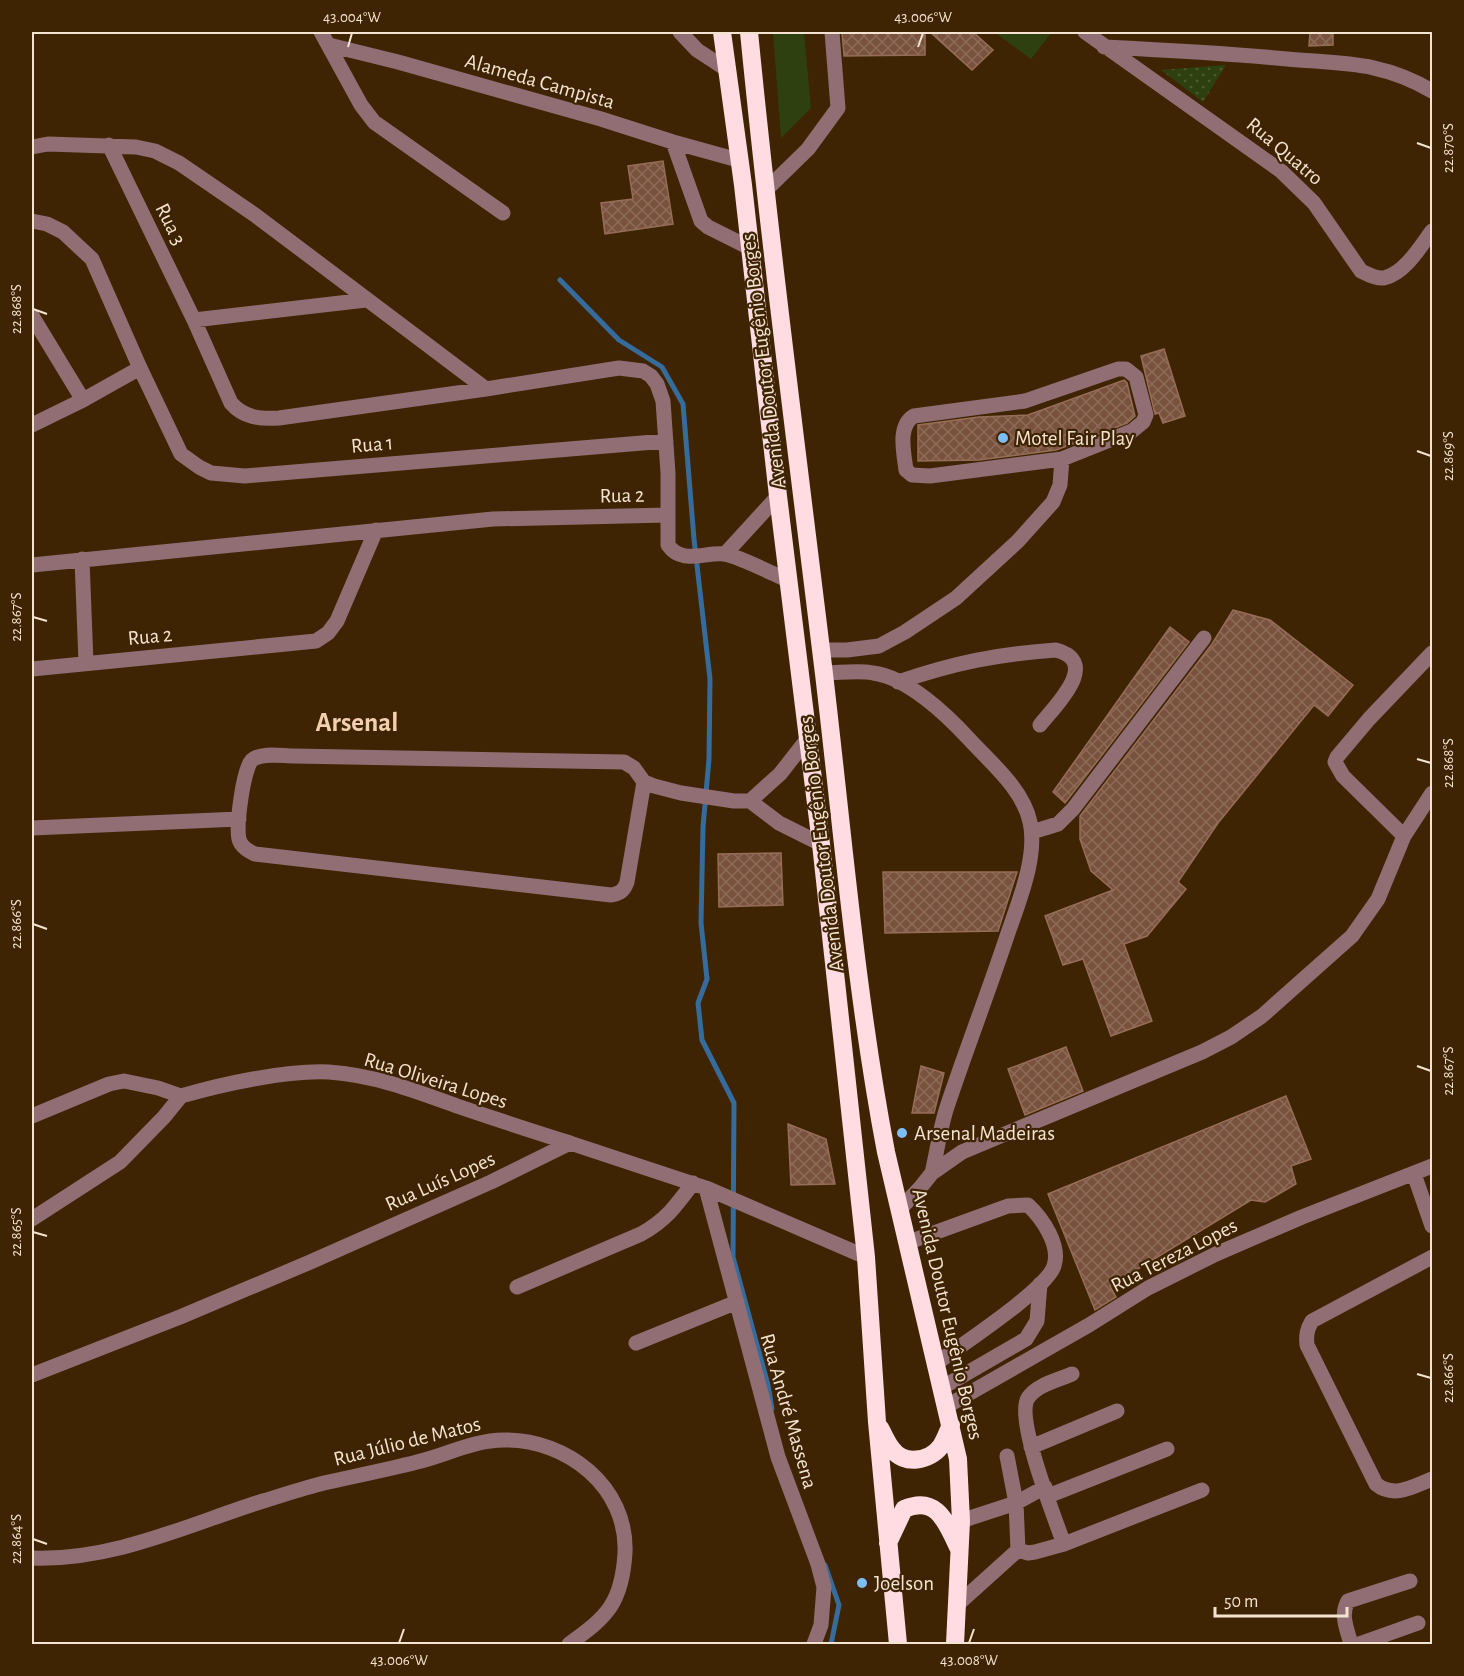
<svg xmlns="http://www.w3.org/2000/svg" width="1464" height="1676" font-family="'Alegreya Sans',sans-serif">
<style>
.grass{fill:#2e400f}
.park{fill:url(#park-dots)}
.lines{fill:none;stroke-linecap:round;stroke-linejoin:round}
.stream{stroke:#366c9c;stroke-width:5}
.building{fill:url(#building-cross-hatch);stroke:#966d58;stroke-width:1.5}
.minor{stroke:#906e74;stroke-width:15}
.highway{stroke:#fedce1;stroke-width:18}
.ticks{fill:none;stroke:#f5e3d2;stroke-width:2}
.poi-dot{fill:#7dbef9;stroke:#3e2402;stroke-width:2}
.labels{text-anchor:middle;stroke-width:4.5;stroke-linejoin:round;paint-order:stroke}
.street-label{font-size:21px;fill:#f5e3d2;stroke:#3e2402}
.poi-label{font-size:21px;fill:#f5e3d2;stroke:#3e2402;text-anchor:start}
.district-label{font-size:27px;font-weight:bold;fill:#f3d0ad;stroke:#3e2402}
.neatline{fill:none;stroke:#f5e3d2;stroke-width:2}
.ticks-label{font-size:15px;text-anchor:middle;fill:#f5e3d2}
</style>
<defs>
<pattern id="park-dots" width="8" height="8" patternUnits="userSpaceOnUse" patternTransform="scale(1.5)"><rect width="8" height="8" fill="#2e400f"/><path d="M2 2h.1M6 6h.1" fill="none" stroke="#4d5b31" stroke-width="1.8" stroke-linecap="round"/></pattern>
<pattern id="building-cross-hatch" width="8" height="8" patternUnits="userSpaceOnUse" patternTransform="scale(1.5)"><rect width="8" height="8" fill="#79523e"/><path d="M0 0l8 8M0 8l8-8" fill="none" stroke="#8d6b59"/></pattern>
</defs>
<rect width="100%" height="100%" fill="#3e2402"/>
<path class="grass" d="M773,32H804L811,108L781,138Z
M994,32H1052L1031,59Z"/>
<path class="park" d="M1226,65L1203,102L1161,70Z"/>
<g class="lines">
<path class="stream" d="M560,280L619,340L662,367L683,404L694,539L710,679L709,759L703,827L701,923L707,979L698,1003L702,1040L734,1103L733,1257L768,1385L772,1409
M825,1565L839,1605L831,1644"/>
</g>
<path class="building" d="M842,32H925V55L844,56Z
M930,32H973L993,50L972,70Z
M1310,32H1333V45L1309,46Z
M663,161L673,224L605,234L601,203L633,199L628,166Z
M1164,349L1185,416L1163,423L1159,413L1155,414L1141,356Z
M1124,380L1127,383L1135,416L1127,423L1078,442L1056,450L979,460L918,461V425L979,417L1028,415Z
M1233,610L1270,620L1353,685L1328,716L1314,705L1218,823L1178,882L1186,889L1147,936L1124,944L1152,1021L1111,1036L1083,959L1063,965L1045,916L1113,890L1091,871L1080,839V816L1212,644Z
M1170,627L1189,642L1065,803L1053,792Z
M781,853L783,905L719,907L718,854Z
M883,872H1017L998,931L885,933Z
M1066,1047L1083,1091L1025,1115L1008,1069Z
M921,1066L944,1073L934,1113H912Z
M1286,1096L1311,1159L1291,1166L1296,1184L1265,1202L1251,1200L1110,1286L1116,1297L1095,1310L1048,1194Z
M788,1124L826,1139L835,1184L791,1185Z"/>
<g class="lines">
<path class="minor" d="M321,32L361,105L374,122L503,213
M680,32L697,50L726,69
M1085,32L1281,171L1314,203L1361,271C1367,274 1376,279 1384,278C1405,273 1420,247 1432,231
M329,45L398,62L601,119L673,142L738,160
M1104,47C1165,50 1226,53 1287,59C1343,64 1381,61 1432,91
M673,142L701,221L708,227L750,248
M109,145L194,320L231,403C244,418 260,419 279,418L486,389L619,368L643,371L651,376L657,384L663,401L668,473V545C682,565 704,552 724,554C739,556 773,574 789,581
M32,147L48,144L136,147L155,151L179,163L255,215L486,389
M765,191L808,149L838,108L832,32
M32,221L47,224L63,232L92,259L140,368L181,454L199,467L211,473L245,476L666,441
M32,316L83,400
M194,320L366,300
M1118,369H1126L1136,377L1146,415L1143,422L1132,431L1062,459L930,476L912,475L906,470C904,453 897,426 914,416L1025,401Z
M32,425L83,400L140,368
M725,554L778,496
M82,559L86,663
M32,565L493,519L668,515
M821,650H847L879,646L905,632L956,598L1018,541L1053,502L1060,485L1062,459
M32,669L316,641L328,633L337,621L376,530
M824,673C840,673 858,670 873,673C907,677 947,715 969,739C991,763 1023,789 1030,822C1038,857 1018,903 1007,936C988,993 966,1050 947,1107C940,1128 937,1152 932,1173
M898,682C954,663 997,654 1056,650C1102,662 1054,707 1040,725
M644,782L627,882C624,891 620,893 611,895L255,854C248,851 241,847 239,839C236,826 243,769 252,760C262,752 282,756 294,756L624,762L634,768L644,782L654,786L681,793L734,801H750L779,823L821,844
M750,801L780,774L809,737
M32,828L239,819
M1032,832L1058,824L1073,809L1204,638
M1404,836L1343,776L1335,762L1337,757L1369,719L1432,653
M181,1096C223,1084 286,1070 329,1072C374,1075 416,1091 457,1106C495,1119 532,1131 570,1143
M32,1116L109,1084L124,1081L158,1088L181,1096L164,1117L120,1162L32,1219
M1414,1174L1432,1226
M706,1188L778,1457L818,1564L824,1587L821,1625L814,1644
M900,1209L920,1188L932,1173L962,1152L1202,1052L1231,1037L1262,1016L1352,936L1378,899L1404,836L1432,793
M909,1242L1008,1206L1028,1205C1042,1218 1061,1245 1054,1266C1046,1290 961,1345 937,1363
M1432,1257L1312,1321C1307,1329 1306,1335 1307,1345L1376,1484C1394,1499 1414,1486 1432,1479
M517,1287L641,1234C666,1220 676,1206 693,1183
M636,1343L737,1302
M32,1375L180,1317L308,1263L491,1182L570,1143L706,1188L866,1257
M943,1387L1026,1339L1037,1321L1040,1284
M947,1406L1089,1325L1148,1288L1216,1254L1302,1217L1432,1166
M1031,1447L1117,1411
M1007,1456L1016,1503L1018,1550L1028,1553L1035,1552L1064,1544L1202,1490
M1048,1496L1167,1449
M961,1521L1016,1503L1045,1487
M1064,1544C1055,1519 1015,1418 1028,1398C1036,1385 1058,1380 1072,1374
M32,1558C113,1561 187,1525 263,1501C283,1495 304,1488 324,1483C355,1476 386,1470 417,1462C446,1455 474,1440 504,1440C567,1439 628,1487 625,1553C622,1603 607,1617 569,1644
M957,1605L1018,1550
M1351,1644C1347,1629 1340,1615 1348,1601L1410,1581
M1359,1644L1418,1623"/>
<path class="highway" d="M722,32L743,185L778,496L821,844L866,1257L877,1422L898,1644
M749,32C770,246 798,460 824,674C843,834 856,995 886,1152L958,1459L961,1521L955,1644
M880,1428C884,1435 887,1443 892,1449C904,1466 930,1461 941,1446C945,1440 948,1431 951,1425
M888,1543L904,1509C937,1495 946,1522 958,1547"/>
</g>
<path class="ticks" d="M348,47L352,33M918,47L923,33M1417,143L1431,148M33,309L47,314M1417,451L1431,456M33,617L47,621M1417,759L1431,763M33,924L47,929M1417,1066L1431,1071M33,1232L47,1236M1417,1374L1431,1378M33,1539L47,1544M399,1643L404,1629M969,1643L974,1629"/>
<g class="poi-dot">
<circle cx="1003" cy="438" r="6"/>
<circle cx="902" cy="1133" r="6"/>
<circle cx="862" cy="1583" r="6"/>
</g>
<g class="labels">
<g class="street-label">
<text transform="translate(540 81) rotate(16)" y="7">Alameda Campista</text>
<text transform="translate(1285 151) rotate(40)" y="7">Rua Quatro</text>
<text transform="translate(171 224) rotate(64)" y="7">Rua 3</text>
<text transform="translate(763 361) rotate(-97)" y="7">Avenida Doutor Eugênio Borges</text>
<text transform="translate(372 444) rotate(-5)" y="7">Rua 1</text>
<text transform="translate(622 495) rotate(-1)" y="7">Rua 2</text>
<text transform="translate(150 636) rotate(-5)" y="7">Rua 2</text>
<text transform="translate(821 844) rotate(-97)" y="7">Avenida Doutor Eugênio Borges</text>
<text transform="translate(436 1080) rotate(17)" y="7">Rua Oliveira Lopes</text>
<text transform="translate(440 1181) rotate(-24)" y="7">Rua Luís Lopes</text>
<text transform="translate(1174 1255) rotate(-27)" y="7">Rua Tereza Lopes</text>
<text transform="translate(948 1314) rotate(77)" y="7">Avenida Doutor Eugênio Borges</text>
<text transform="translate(789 1411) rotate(74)" y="7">Rua André Massena</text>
<text transform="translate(407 1441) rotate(-14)" y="7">Rua Júlio de Matos</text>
</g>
<g class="poi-label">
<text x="1015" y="445">Motel Fair Play</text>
<text x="914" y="1140">Arsenal Madeiras</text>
<text x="874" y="1590">Joelson</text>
</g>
<g class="district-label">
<text x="357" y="731">Arsenal</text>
</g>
</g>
<rect width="1464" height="1676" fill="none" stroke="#3e2402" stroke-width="66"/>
<path d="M1215 1607v9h132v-9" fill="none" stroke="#f5e3d2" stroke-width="3"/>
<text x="1224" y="1607" font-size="18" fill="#f5e3d2" stroke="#3e2402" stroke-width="4.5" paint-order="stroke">50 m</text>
<rect x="33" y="33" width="1398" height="1610" class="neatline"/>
<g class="ticks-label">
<text x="352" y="22">43.004°W</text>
<text x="923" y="22">43.006°W</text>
<text transform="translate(1448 148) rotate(-90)" y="5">22.870°S</text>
<text transform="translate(16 309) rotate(-90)" y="5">22.868°S</text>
<text transform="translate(1448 456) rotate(-90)" y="5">22.869°S</text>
<text transform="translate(16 617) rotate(-90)" y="5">22.867°S</text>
<text transform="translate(1448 763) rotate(-90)" y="5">22.868°S</text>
<text transform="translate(16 924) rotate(-90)" y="5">22.866°S</text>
<text transform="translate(1448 1071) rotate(-90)" y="5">22.867°S</text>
<text transform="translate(16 1232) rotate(-90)" y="5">22.865°S</text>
<text transform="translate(1448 1378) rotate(-90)" y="5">22.866°S</text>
<text transform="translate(16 1539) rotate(-90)" y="5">22.864°S</text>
<text x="399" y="1665">43.006°W</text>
<text x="969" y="1665">43.008°W</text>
</g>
</svg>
